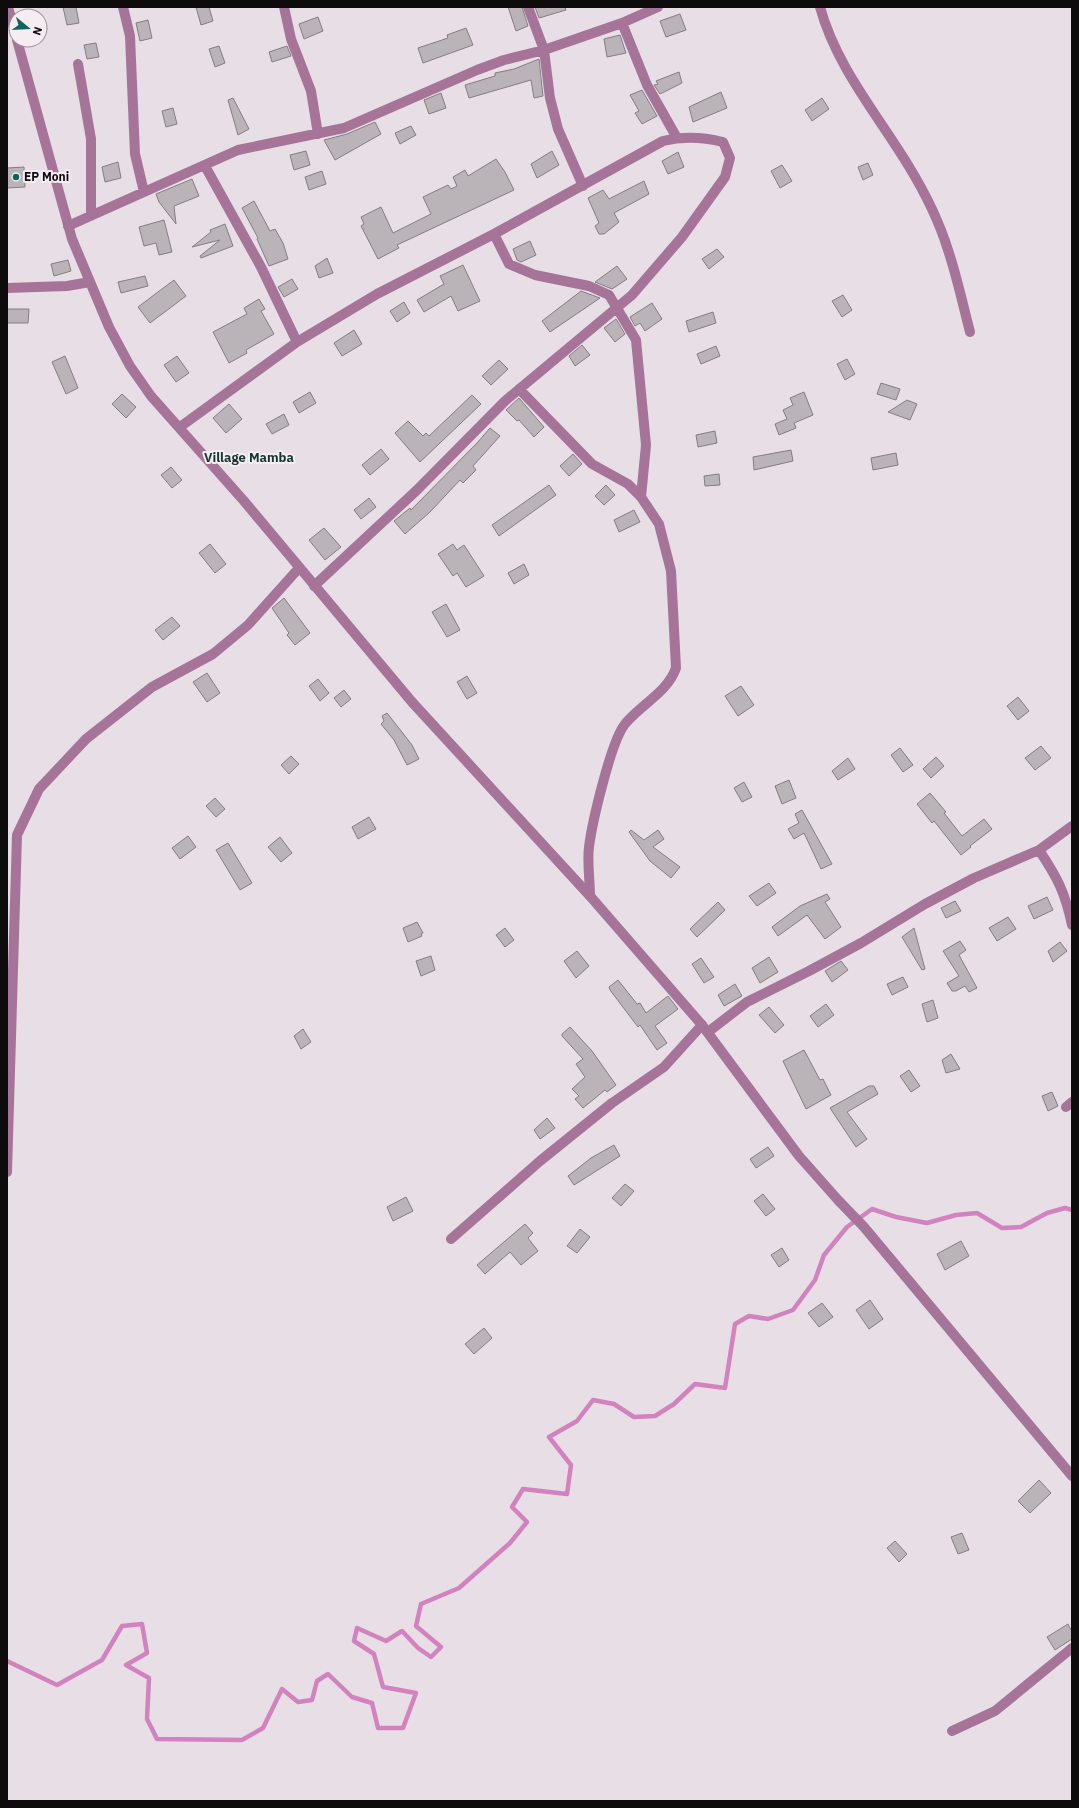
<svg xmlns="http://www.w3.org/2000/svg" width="1079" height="1808" font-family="'IBM Plex Sans',sans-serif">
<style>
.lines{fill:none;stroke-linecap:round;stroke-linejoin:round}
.stream{stroke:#d282be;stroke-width:4.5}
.building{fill:#bab3b8;stroke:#847d82}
.minor{stroke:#a77499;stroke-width:10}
.tertiary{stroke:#a77499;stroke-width:10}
.poi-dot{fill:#15625c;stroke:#f5edf2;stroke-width:1.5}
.labels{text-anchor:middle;stroke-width:4;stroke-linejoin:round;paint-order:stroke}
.poi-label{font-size:12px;font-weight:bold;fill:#0e0b0d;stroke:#f5edf2;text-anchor:start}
.neighbourhood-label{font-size:13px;font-weight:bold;fill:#153733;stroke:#f5edf2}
</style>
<rect width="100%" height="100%" fill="#e7dfe5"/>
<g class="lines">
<path class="stream" d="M7,1661L57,1685L102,1660L122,1626L142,1624L147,1653L126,1665L149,1678L147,1719L157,1739L242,1740L263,1728L282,1689L298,1702L312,1700L317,1681L328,1674L352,1697L372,1703L378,1728H403L416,1693L383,1687L374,1654L354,1641L357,1628L386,1641L402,1631L418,1648L431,1657L441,1647L416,1626L421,1604L459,1588L510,1543L527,1522L512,1507L523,1489L567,1494L571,1465L549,1437L577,1421L593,1400L614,1404L634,1417L655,1416L674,1404L695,1384L725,1388L735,1324L749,1316L768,1319L793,1310L815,1280L824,1255L847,1227L872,1209L896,1217L927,1223L956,1215L977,1213L1002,1228L1021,1227L1047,1213L1065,1208L1072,1210"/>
</g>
<path class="building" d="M63,7H76L79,23L67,25Z
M196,7H209L213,21L201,25Z
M508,7H522L528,26L516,31Z
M535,7H565L566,10L539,18Z
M680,14L686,30L666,37L660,21Z
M318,17L323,31L304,39L299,24Z
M148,20L152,38L140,41L136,23Z
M466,28L473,45L423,63L418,48L448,38L447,35Z
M620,35L626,53L607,57L604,39Z
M96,43L99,57L87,59L84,45Z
M219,46L225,63L215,67L209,49Z
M287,46L291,56L272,62L269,52Z
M539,59L543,96L534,98L531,80L469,98L465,85L495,76V73L514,69Z
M679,72L682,83L660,94L654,85L658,84L656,81Z
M642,90L657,116L642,124L635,113L639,111L630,95Z
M721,92L727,108L693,122L689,107Z
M441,93L446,108L429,114L424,100Z
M233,98L249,129L238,135L228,100Z
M822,98L829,109L812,121L805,110Z
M173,108L177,124L166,127L162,111Z
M375,122L381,134L335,160L324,140L347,134Z
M411,126L416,135L400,144L395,133Z
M306,151L310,165L294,170L290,155Z
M552,151L559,165L537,178L531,164Z
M678,152L684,167L668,174L662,161Z
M496,159L505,172L514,190L397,245L399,248L378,259L361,226L364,224L361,217L381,207L393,233L431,214L423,197L448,185L451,189L457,186L453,177L465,170L468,176Z
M118,162L121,178L105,182L102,167Z
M868,163L873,175L863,180L858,167Z
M782,165L792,181L780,188L771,171Z
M24,167L25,187L7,188V168Z
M322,171L326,184L309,190L305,177Z
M192,179L199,196L174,206L176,224L159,202L156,194Z
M644,181L649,194L614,213L619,222L604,234H599L595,226L599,223L588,198L603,190L609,199Z
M254,201L270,231L275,229L283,243L288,259L269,266L257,239L258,238L242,208Z
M164,220L172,252L159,255L156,243L144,246L139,227Z
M225,224L233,246L201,258L200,256L220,240L192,247L211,232L210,230Z
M530,241L536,255L521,262L517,260L513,249Z
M717,249L724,257L709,269L702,259Z
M327,258L333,273L319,278L315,266Z
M68,260L71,271L54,276L51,264Z
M463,265L480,301L458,311L451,296L424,312L417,300L444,284L440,276Z
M617,266L627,279L612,289L595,282Z
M145,276L148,286L121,293L118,282Z
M292,279L298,289L284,297L278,287Z
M174,280L186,296L150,323L138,307Z
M581,291L600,298L550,332L542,321Z
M843,295L852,310L842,317L832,301Z
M259,299L265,309L261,311L274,334L246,350L247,353L229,363L213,332L247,314L244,308Z
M404,302L410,313L397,322L390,311Z
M652,303L662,319L645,331L640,323L635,326L630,317Z
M7,309H29L28,323H7Z
M713,312L716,323L689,332L686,321Z
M616,319L625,334L615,342L604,328Z
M354,330L362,344L342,356L334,343Z
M582,345L590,355L575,366L569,356Z
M716,346L720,356L701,364L697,354Z
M65,356L78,388L66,394L52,362Z
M177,356L189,373L176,382L164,365Z
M847,359L855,374L845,380L837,364Z
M499,360L508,369L491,385L482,376Z
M881,383L900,389L896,400L877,394Z
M310,392L316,403L299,413L293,402Z
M804,392L813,415L794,423L796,428L779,435L775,424L787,419L783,410L793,405L790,398Z
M122,394L136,407L126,418L112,404Z
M472,395L481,404L420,462L395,433L408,421L423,436L426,433L429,436Z
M519,398L544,427L534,437L519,420L517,421L506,410Z
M907,400L917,404L910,420L888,412Z
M229,404L242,419L226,433L213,418Z
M284,414L289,425L272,434L266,424Z
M490,428L500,436L473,466L476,470L463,483L460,480L430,512L405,534L394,521L410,508L411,510L477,443Z
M715,431L717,443L698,447L696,435Z
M381,449L389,459L370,475L362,465Z
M791,450L793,461L754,470L753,457Z
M896,453L898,465L873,470L871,458Z
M573,454L582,464L569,476L560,466Z
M171,467L182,480L172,488L161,475Z
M719,474L720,485L705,486L704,476Z
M549,485L556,495L499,536L492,525Z
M606,485L615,495L604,505L595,496Z
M369,498L376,507L361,519L354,510Z
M634,510L640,522L619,532L614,520Z
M324,528L341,547L325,560L309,540Z
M210,544L226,564L215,573L199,553Z
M453,544L457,550L464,545L484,576L466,587L457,573L453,576L438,554Z
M524,564L529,575L514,584L508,573Z
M284,598L310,633L295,645L287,635L289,633L272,608Z
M446,604L460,630L447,637L432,612Z
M172,617L180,626L163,640L155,630Z
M207,673L220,693L207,702L193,682Z
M467,676L477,693L467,699L457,682Z
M318,679L329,693L320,701L309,686Z
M741,686L754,705L738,716L725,696Z
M344,690L351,699L341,707L334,698Z
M1018,697L1029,711L1018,720L1007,706Z
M387,713L412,745L419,759L407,765L394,740L381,724L384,721L382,716Z
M1041,746L1051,758L1035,770L1025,758Z
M900,748L913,765L903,772L891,755Z
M291,756L299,764L289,774L281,765Z
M936,757L944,766L931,778L923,769Z
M848,758L855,769L838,780L832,771Z
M789,780L796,798L782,804L775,786Z
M744,782L752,797L742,802L734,788Z
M930,793L946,812L944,813L962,836L984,819L992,829L970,846L971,847L961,855L934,821L932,823L917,804Z
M215,798L225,809L216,817L206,806Z
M802,810L832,864L821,869L804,833L794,839L788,829L799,823L795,814Z
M369,817L376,829L358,839L352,827Z
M631,830L644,840L658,830L664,839L653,847L680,867L671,878L650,861L629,832Z
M188,836L196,847L180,859L172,848Z
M280,837L292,853L281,862L268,847Z
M228,843L252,883L240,890L216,850Z
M769,883L776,893L757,906L749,896Z
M827,894L830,899L825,902L841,927L825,939L807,915L778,936L772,927L800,906Z
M1047,897L1053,910L1034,919L1028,906Z
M955,901L961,911L946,918L941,908Z
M718,902L725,910L697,937L690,929Z
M1008,917L1016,929L997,941L989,928Z
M417,922L423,933L421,934L422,936L408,942L403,928Z
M505,928L514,940L505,947L496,935Z
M914,928L925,969L922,970L902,937Z
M960,941L966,950L959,955L977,988L969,992L965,986L956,991H952L947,983L959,976L943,951Z
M1060,942L1067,951L1053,962L1048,951Z
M577,951L589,966L576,978L564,961Z
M431,956L435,970L421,976L416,961Z
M769,957L778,972L760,983L752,968Z
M701,958L714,977L704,983L692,964Z
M841,961L848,970L832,982L825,971Z
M903,977L908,987L892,995L887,984Z
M618,980L637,1004L640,1003L646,1013L668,996L678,1009L655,1026L667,1043L657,1050L640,1025L638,1027L610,990L609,987Z
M735,984L742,996L724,1006L718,995Z
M933,1000L938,1018L927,1022L922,1004Z
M826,1004L834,1015L818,1027L810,1016Z
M769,1007L784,1025L775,1033L759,1015Z
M570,1027L592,1051L616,1085L607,1092L605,1090L583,1108L575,1099L579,1096L572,1089L585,1077L576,1064L583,1059L562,1036V1034Z
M303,1029L311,1042L301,1049L294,1036Z
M804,1050L820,1080L823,1079L831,1095L806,1109L783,1061Z
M951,1054L960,1069L946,1073L942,1060Z
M909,1070L920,1086L911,1092L900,1076Z
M869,1086H874L878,1094L847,1112L867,1139L856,1147L830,1108Z
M1052,1092L1058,1106L1048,1111L1042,1096Z
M547,1118L555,1128L540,1139L534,1130Z
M614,1145L620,1156L574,1185L568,1176L591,1158Z
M768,1147L774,1156L756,1168L750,1159Z
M625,1184L634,1191L621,1206L612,1198Z
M763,1194L775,1209L766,1216L754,1201Z
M406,1197L413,1211L393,1221L387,1207Z
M525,1224L533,1233L528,1238L538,1251L521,1265L510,1252L485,1274L477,1265Z
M580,1229L590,1237L577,1253L567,1246Z
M961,1241L969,1256L945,1270L937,1254Z
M782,1248L789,1260L779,1267L771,1255Z
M870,1300L883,1319L869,1329L856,1310Z
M822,1303L833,1317L819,1327L808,1313Z
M484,1328L492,1338L474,1354L465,1344Z
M1039,1480L1051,1493L1030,1513L1018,1501Z
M962,1533L969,1550L958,1554L951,1537Z
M895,1541L907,1554L899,1562L887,1548Z
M1068,1624L1072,1632V1639L1055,1650L1047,1637Z"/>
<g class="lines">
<path class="minor" d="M123,7L130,36L135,154L144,192
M284,7L291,39L311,91L318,134
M528,7L544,50L550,98L558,129L583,186
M820,7C836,66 877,114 908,165C924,191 939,221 948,250C957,277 963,305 970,332
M622,23L647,85L677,138
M78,64L91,139V216
M205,166L261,267L297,342
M68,226L238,150L344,128L477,70L504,60L544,50L622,23L658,7
M494,234L509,264L535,275L589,286L609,295L636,340L646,445L641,497
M7,288L67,286L90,282
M519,389L592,464L628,484L641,497L659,524L671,571L676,668C667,693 641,704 625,724C611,741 592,823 589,847C587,863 590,880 590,896
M180,427L297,342L377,294L494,234L663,141C683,136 703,137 723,142L730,158L725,177L682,237L632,295L505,401L417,490L314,586
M1039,850C1057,877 1065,892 1072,925
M708,1032L747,1002L809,971L861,943L925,904L974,878L1039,850L1072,826
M1066,1107L1072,1102
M7,1172L17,835L39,789L86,739L152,687L213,654L248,625L299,568
M451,1239L540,1161L612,1103L664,1067L702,1025
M952,1731L995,1711L1072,1648"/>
<path class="tertiary" d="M8,7L16,35
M17,40L72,239L109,327L130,366L151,396L244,501L412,702L590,896L702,1025L799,1156L838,1200L864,1227L1072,1476"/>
</g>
<circle class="poi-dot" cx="16" cy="177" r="4"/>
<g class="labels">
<g class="poi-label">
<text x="24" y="181">EP Moni</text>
</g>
<g class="neighbourhood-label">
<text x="249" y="462">Village Mamba</text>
</g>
</g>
<rect width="1079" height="1808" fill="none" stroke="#0e0b0d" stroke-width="16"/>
<g transform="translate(28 28) rotate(108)"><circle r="19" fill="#f5edf2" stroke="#999396"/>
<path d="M0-3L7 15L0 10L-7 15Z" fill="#15625c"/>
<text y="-6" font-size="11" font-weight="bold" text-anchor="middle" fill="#0e0b0d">N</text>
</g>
</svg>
